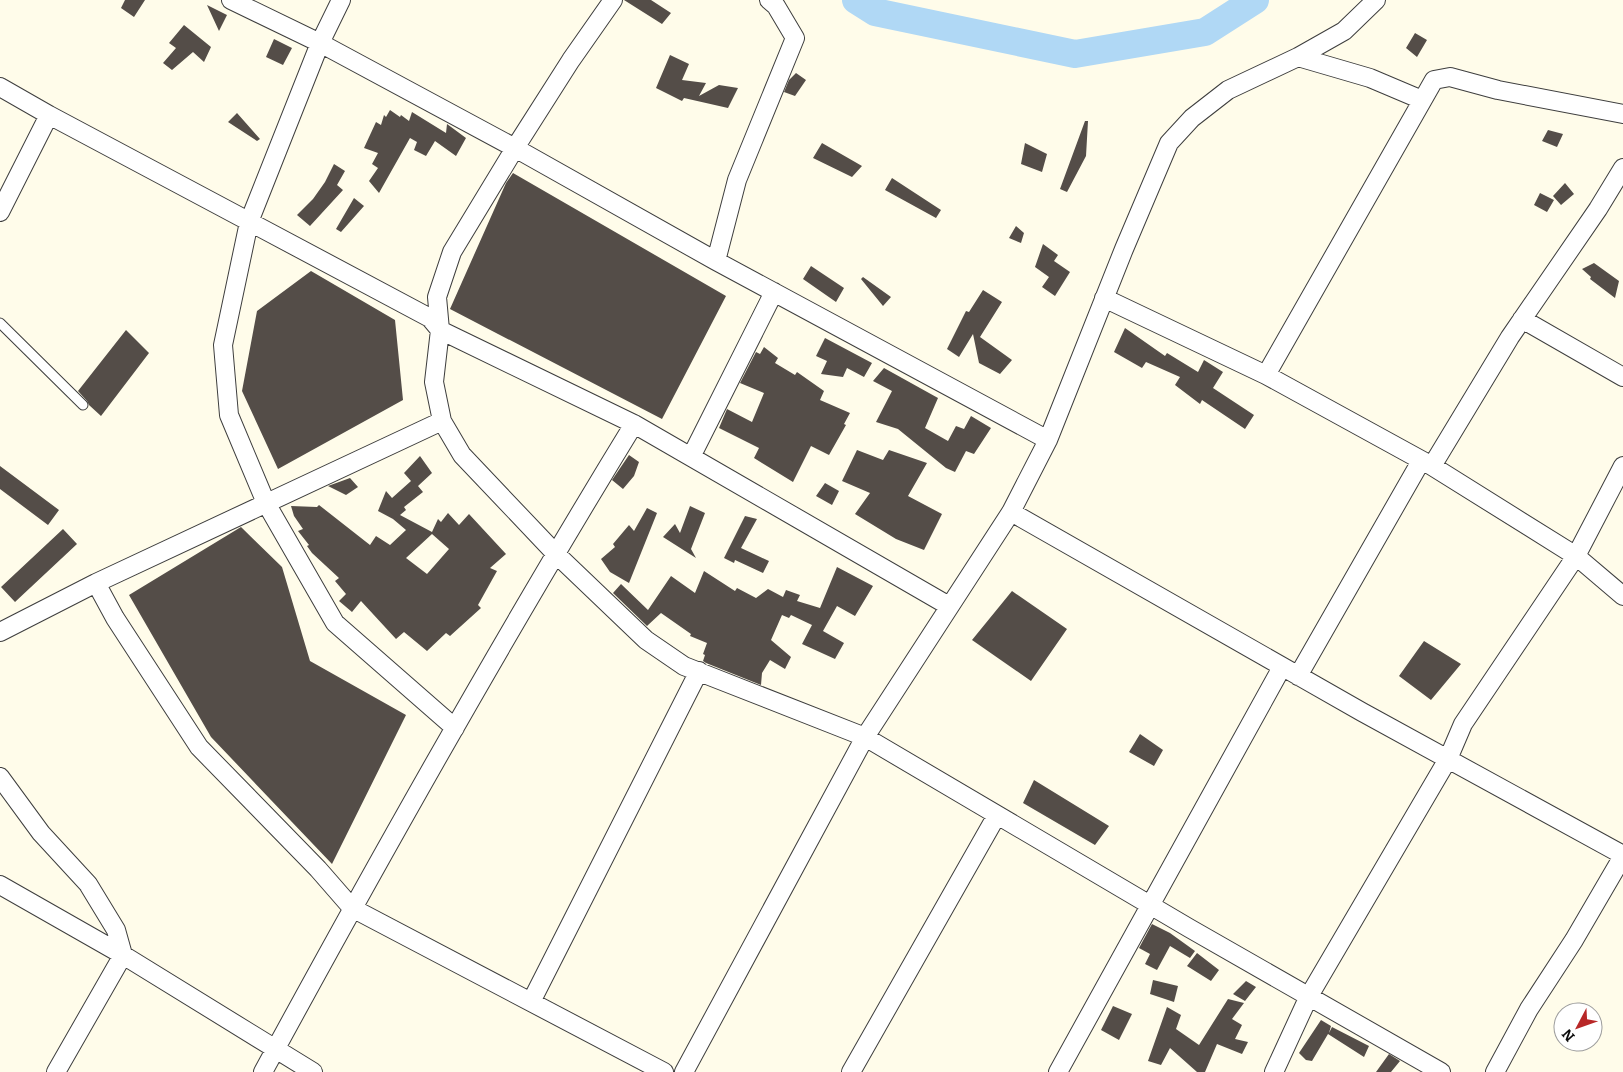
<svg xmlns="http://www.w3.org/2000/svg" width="1623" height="1072" font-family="Bitter,serif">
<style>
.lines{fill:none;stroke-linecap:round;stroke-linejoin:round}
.river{stroke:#b0d8f5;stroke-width:28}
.building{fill:#544d48;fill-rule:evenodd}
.lane-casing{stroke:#3e3e3e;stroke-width:11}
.street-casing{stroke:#3e3e3e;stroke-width:20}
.lane{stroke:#fff;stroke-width:9}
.street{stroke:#fff;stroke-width:18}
</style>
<rect width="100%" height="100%" fill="#fffcea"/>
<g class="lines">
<path class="river" d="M856,0L875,12L1075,54L1205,32L1255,0"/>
</g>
<path class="building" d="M125,0H145L134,17L121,8Z
M624,0H651L671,13L662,24Z
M207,5L227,15L219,31Z
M184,25L211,47L204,62L193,52L172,70L163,63L176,48L169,43Z
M1415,33L1427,40L1417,57L1406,48Z
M274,39L292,48L283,65L266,57Z
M670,55L689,64L682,80L706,83L699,96L719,85L738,88L728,108L684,98L682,101L656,88Z
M796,73L806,80L795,96L784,92L789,80Z
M390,110L400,117L401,115L409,121L412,112L446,133L447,124L466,138L456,156L435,141L426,156L414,150L417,142L410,138L379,193L369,181L378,168L372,164L378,153L364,148L376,122L381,125L384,115L386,117Z
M237,113L260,139L257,141L228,122Z
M1085,121H1088L1086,156L1067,192L1060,189Z
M1548,130L1563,134L1557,147L1542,141Z
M822,143L862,166L852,177L813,158Z
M1025,143L1047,154L1042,172L1021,164Z
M334,164L345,171L337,185L343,190L310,226L297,215L313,199L325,182Z
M513,173L726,296L662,419L450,309L506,183Z
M892,178L941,210L936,218L885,190Z
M1565,183L1574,194L1561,205L1553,196Z
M1540,193L1554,200L1547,212L1534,205Z
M354,198L364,206L341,232L336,229Z
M1016,226L1024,233L1021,243L1009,238Z
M1043,244L1058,255L1054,261L1070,272L1055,296L1042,287L1049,277L1035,267Z
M1594,263L1619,281L1615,298L1590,279L1591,277L1582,269Z
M811,266L844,288L836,302L803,279Z
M311,271L395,320L403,400L278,469L242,391L257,311Z
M863,277L891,297L883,306L861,279Z
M983,290L1002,302L980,337L1012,360L1000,374L979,363L973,334L959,357L947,349L966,311L969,312Z
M1125,328L1165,356L1167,353L1198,372L1204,360L1223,372L1213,388L1254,415L1245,429L1202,400L1200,404L1175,385L1180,377L1146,362L1142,368L1114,352Z
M126,330L149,353L101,416L89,405L87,401L78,391Z
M825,338L872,363L864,377L847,368L843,377L821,374L827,361L816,356Z
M764,347L778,358L775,363L795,375L797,372L824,391L820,400L850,413L844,424L846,425L829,455L811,446L793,482L754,458L759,448L719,428L727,409L752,422L764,393L740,383L756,352L760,354Z
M884,368L938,398L925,428L948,441L956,426L964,429L971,416L991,428L974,454L966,451L955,472L946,468L898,429L876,422L892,391L873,381Z
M857,450L883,460L889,450L927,463L908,496L942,514L924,550L896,539L855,514L870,493L842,481Z
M629,455L639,462L634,476L623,489L612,480Z
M420,456L432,473L418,486L423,492L404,507L406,510L400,515L432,532L438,519L441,522L448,513L459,525L469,514L506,554L490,568L497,571L478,605L481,608L450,636L446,633L427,651L404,632L396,639L361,601L352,612L339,601L346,594L335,581L339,578L312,553L307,546L309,545L298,531L303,529L294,516L291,506L317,507L319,505L370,545L376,536L390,545L406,530L393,519L378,511L386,491L392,498L411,481L404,473ZM432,534L449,549L427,574L406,558Z
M0,466L59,510L48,525L0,489Z
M350,478L358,487L346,495L328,486Z
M825,483L839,491L832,505L816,496Z
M690,506L705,513L691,549L696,558L663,537L675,524L680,533Z
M647,508L657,513L629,583L610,572L601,559L615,547L613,544L629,525L634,531Z
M745,516L757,519L741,548L769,561L763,573L735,560L734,563L724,558Z
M241,527L282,567L310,661L406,715L332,864L211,737L129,595Z
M63,529L77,544L15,602L1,587Z
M837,567L873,586L855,616L837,606L823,631L844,643L835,659L802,644L812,625L791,615L789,618L782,615L771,640L791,657L785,669L770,660L762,673L761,685L706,663L703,661L705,655L703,654L707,643L690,636L691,634L661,613L647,626L613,593L621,584L648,610L671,576L695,593L704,571L735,591L737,588L756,598L768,589L783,597L786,590L800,595L797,601L820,608Z
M1012,591L1067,629L1031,681L972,640Z
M1424,641L1461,664L1431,700L1399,676Z
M1140,734L1163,750L1154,766L1129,752Z
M1034,780L1109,826L1095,845L1023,803Z
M1152,924L1170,933L1195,951L1190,958L1170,946L1157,970L1145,964L1150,954L1139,948Z
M1197,953L1219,970L1211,981L1187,966Z
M1153,980L1178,986L1174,1002L1150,994Z
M1246,981L1256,987L1245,1001L1233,994Z
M1228,999L1244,1003L1232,1019L1242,1025L1235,1039L1248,1042L1242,1054L1217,1044L1205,1072H1197L1170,1048L1161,1065L1148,1061L1167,1007L1181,1015L1176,1029L1199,1045Z
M1113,1006L1132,1014L1119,1040L1101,1030Z
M1321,1020L1331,1026L1329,1033L1332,1027L1369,1046L1364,1057L1328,1034L1312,1061L1306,1060L1299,1053Z
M1389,1054L1400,1061L1391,1072H1376Z"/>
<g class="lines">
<defs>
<path id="lane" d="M0,323L83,405"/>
<path id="street" d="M231,0L320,43L515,148L716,261L1048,440
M341,0L320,43L249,222L223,345L229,415L266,503L335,623L455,728
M613,0L571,60L515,148L452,252L437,297L440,330L434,382L442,421L462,455L555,553L646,640L684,666L865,737L1189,928L1441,1072
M1298,57L1370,78L1422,100
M0,87L49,115L430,318L440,330L634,424L949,606
M0,212L49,115
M716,261L737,180L795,38L776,6L769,0
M1104,298L1266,375L1432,466L1576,556L1623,596
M1522,319L1623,377
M1266,375L1434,80L1450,77L1498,90L1623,114
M691,457L774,292
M1432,466L1510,337L1598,209L1623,168
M1011,512L1362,712L1623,855
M96,583L115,618L199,747L318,869L352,908L664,1072
M0,632L96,583L442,421
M1298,676L1421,461
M0,777L41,833L88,884L116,930L123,955L56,1072
M0,885L123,955L313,1072
M531,1002L699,671
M263,1072C382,853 504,636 634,424
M684,1072L865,737L1011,512L1048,440L1124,249L1169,143L1192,118L1228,90L1298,57L1344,31L1376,0
M851,1072L997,815
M1058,1072L1282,667
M1274,1072L1309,996L1448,759L1463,724L1576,556L1623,466
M1495,1072L1529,1009L1574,940L1623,856"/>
</defs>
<use href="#lane" class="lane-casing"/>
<use href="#street" class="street-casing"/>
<use href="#lane" class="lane"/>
<use href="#street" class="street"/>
</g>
<g transform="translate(1578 1027) rotate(229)"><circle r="24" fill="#ffffff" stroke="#9d9d9d"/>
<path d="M0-4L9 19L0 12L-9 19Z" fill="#b82727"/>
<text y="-8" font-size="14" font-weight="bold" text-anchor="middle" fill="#0b0b0b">N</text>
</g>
</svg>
